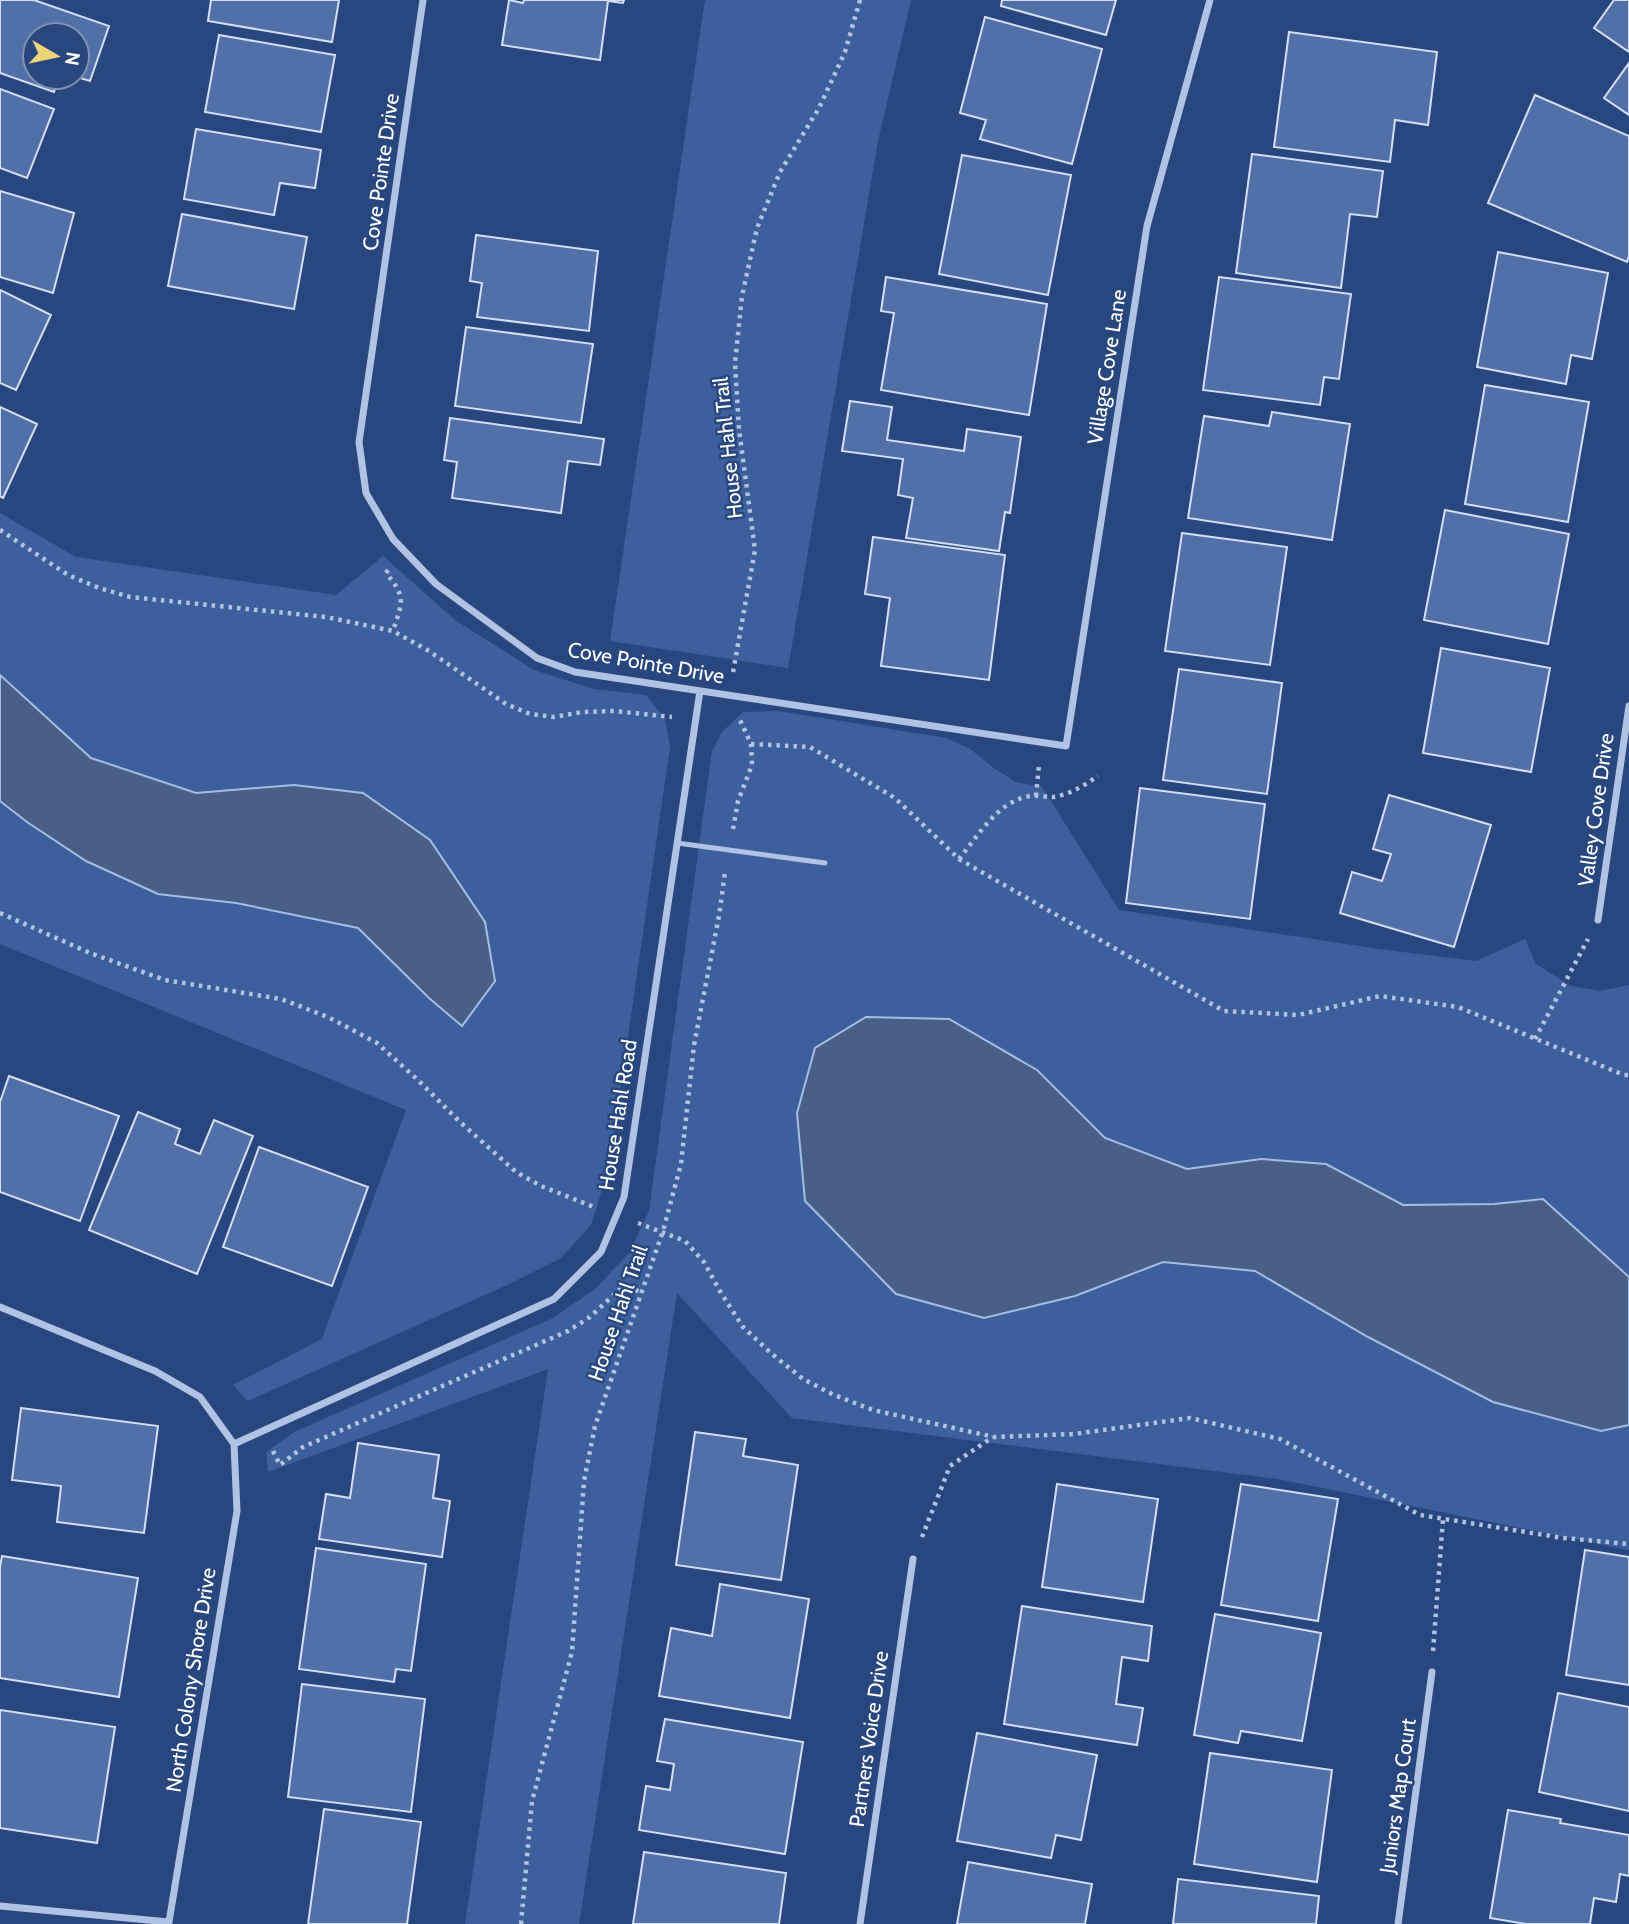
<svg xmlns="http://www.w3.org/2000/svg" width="1629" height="1924" font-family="Cabin,sans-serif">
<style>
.green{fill:#3d609c}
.water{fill:#495f87;stroke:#a4bde5;stroke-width:2}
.building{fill:#5170a7;stroke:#d2dff4;stroke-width:2}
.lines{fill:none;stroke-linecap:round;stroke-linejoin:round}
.path{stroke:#b0c3e5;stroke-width:4.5;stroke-dasharray:3.5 5;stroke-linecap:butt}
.service{stroke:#b0c3e5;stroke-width:5}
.minor{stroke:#b0c3e5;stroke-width:7}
.labels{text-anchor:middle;stroke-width:5;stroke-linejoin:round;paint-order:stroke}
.street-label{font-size:21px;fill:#fff;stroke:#29477f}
</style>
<rect width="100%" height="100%" fill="#29477f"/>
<path class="green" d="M705,0H911L878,141L788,668L610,641Z
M0,513L76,557L336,595L383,556L455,620L534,670L594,689L646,695L665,719L670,747L609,1167L591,1225L561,1258L507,1285L248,1401L233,1385L322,1339L406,1110L0,944V801L27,822L158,894L236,903L359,928L429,998L495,981L485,922L430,840L363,793L294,785L196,793L91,758L0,675Z
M779,711L946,738L969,748L995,769L1016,782L1042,787L1119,910L1386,950L1476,961L1525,939L1536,964L1571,986L1600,991L1629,985V1277L1542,1199L1494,1204L1403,1206L1326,1164L1261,1159L1187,1169L1105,1138L1037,1070L984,1318L1075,1296L1163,1262L1255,1271L1368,1337L1601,1431L1629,1425V1550L1278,1479L792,1418L677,1293L579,1924H465L548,1369L268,1472L266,1452L294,1432L553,1318L595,1289L629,1253L649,1211L712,751L722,732L743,712Z"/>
<path class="water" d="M0,675L91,758L196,793L294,785L363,793L430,840L485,922L495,981L462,1026L429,998L358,928L236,903L158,894L86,861L27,822L0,801Z
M866,1017L949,1019L1037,1070L1105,1138L1187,1169L1261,1159L1326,1164L1403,1205L1494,1204L1543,1199L1629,1277V1425L1601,1431L1493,1402L1368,1337L1255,1271L1163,1262L1075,1296L984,1318L896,1294L805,1201L797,1113L815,1048Z"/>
<path class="building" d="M0,0H34L109,26L90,81L77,77V35H35V77H59L54,92L0,73Z
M211,0H339L332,42L208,21Z
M509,0L523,3L524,0H624L623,3L608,1L600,60L502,45Z
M1002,0H1116L1106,35L1001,6Z
M1614,0H1629V52L1594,28Z
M985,17L1102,49L1072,164L980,139L986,120L960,113Z
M1289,32L1437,52L1428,125L1395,120L1390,162L1274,147Z
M219,35L335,55L321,132L205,112Z
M1629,63V115L1604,98Z
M0,89L54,109L27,178L0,168Z
M1535,95L1629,136V256L1627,262L1488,203Z
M196,129L321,150L315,188L280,183L274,215L184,199Z
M1252,154L1383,171L1377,217L1350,214L1341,288L1236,273Z
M962,155L1071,175L1048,295L939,274Z
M0,191L74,213L53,293L0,277Z
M182,214L307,237L294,309L168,286Z
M476,235L598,251L589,331L477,317L482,283L470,281Z
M1498,252L1608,273L1592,359L1571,355L1566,384L1477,367Z
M886,277L1047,304L1029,415L881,390L894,313L881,311Z
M1219,277L1351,294L1339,379L1324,377L1320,405L1203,390Z
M0,290L51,315L16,390L0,383Z
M466,327L593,344L581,423L455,406Z
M1485,385L1589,402L1568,522L1465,504Z
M850,401L892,407L887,440L964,451L967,429L1021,437L1010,513L1005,512L999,551L906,538L913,498L898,495L903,459L842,451Z
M0,407L37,424L3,498L0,496Z
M1272,412L1350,424L1332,540L1188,518L1204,416L1269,426Z
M450,418L604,439L600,465L568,461L561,513L452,498L457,462L444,460Z
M1445,510L1569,534L1548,644L1424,620Z
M1182,533L1287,547L1270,665L1165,651Z
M873,537L1005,555L989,680L881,666L890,598L865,594Z
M1441,648L1550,668L1531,772L1423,753Z
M1179,669L1282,683L1267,794L1163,780Z
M1140,788L1265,804L1250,919L1126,903Z
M1389,795L1491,825L1454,947L1340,913L1352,872L1382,881L1391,854L1373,849Z
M9,1076L119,1116L80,1221L0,1192V1102Z
M138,1112L180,1129L175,1144L200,1154L214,1120L253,1136L197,1274L89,1230Z
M259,1147L368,1187L332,1286L223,1247Z
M21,1408L158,1426L144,1533L57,1522L61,1486L12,1480Z
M695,1432L746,1439L743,1456L798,1465L781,1580L676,1565Z
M358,1443L439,1455L433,1498L450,1501L442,1557L319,1539L326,1494L350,1498Z
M1057,1484L1158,1499L1143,1602L1042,1587Z
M1241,1484L1338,1499L1318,1621L1221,1605Z
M316,1548L426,1564L411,1671L396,1669L394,1682L299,1669Z
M1585,1550L1629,1557V1685L1566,1675Z
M2,1556L138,1578L119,1697L0,1678V1567Z
M720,1584L809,1599L790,1718L659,1696L671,1628L712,1636Z
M1022,1606L1152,1626L1148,1661L1122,1657L1116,1704L1143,1708L1137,1745L1004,1724Z
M1215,1614L1321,1633L1302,1741L1241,1731L1238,1743L1194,1735Z
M302,1684L425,1699L411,1812L288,1797Z
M1558,1693L1629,1707V1811L1539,1792Z
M0,1710L115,1727L97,1843L0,1828Z
M665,1719L803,1742L785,1854L639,1830L646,1786L670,1790L674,1764L657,1761Z
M977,1733L1097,1755L1081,1840L1056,1835L1051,1858L957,1841Z
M1210,1753L1332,1770L1317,1882L1194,1864Z
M324,1809L421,1822L407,1924H308Z
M1508,1810L1561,1819L1560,1823L1629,1835V1876L1620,1874L1616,1902L1594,1898L1590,1924H1526L1490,1918Z
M644,1852L786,1873L779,1924H633Z
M968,1862L1092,1884L1085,1924H957Z
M1178,1879L1319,1896L1316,1924H1173Z"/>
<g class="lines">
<path class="path" d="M0,530L68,575L99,588L130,597L326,617L393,631L429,651L506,704L530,714L554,717L582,712L614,711L672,717
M388,570L386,573C407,598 402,602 393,631
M733,672L755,550L739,429L735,363L742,296L757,228L780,172L819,108L845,52L860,0
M751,744L810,747L895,798L959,859L1224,1011L1298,1015L1380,996L1458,1007L1624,1075H1629
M1036,796L1039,765
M733,829L738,801L752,765L751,744L740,720
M959,859C977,837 997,803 1026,797C1035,794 1045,797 1053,797C1069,795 1085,785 1098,776
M0,913L90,953L165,980L281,999L328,1017L377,1043L419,1081L459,1121L516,1172L541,1186L594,1207
M1535,1039L1588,939
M638,1223L685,1241L704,1262L721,1293L743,1327L772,1354L803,1379L834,1395L873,1410L994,1437L1074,1434L1190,1418L1280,1439L1420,1515L1563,1538L1629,1544
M273,1451L280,1465L303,1447L568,1331L590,1317L619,1290L630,1288L641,1292
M922,1537L950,1466L993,1437
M1433,1651L1443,1519
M521,1924L532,1801L572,1652L584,1481L595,1426L663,1231L681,1164L694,1045L719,916L725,872"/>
<path class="service" d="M677,843L825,863"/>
<path class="minor" d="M423,0L359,442L366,493L393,539L436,584L537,658L575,672L1066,746L1147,226L1210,0
M1598,920L1629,706
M0,1307L155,1371L200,1397L234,1444
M234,1444L554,1299L601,1252L624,1197L700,691
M0,1906L169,1922L237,1511L234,1444
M860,1924L913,1559
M1398,1924L1432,1672"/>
</g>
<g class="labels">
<g class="street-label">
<text transform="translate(381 172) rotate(-82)" y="7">Cove Pointe Drive</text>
<text transform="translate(1107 367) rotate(-81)" y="7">Village Cove Lane</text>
<text transform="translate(728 448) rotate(-96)" y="7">House Hahl Trail</text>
<text transform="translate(646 663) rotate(10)" y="7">Cove Pointe Drive</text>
<text transform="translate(1596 810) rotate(-82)" y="7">Valley Cove Drive</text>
<text transform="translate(618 1115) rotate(-81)" y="7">House Hahl Road</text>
<text transform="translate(618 1313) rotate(-71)" y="7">House Hahl Trail</text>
<text transform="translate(191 1680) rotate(-81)" y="7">North Colony Shore Drive</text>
<text transform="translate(869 1739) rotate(-82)" y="7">Partners Voice Drive</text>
<text transform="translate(1398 1796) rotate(-82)" y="7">Juniors Map Court</text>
</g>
</g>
<g transform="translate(56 56) rotate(99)"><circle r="33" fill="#29477f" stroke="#7f91b2" stroke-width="2"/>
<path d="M0-5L12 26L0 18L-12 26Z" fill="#ecd477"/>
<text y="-10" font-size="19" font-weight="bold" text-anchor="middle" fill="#ffffff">N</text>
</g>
</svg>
